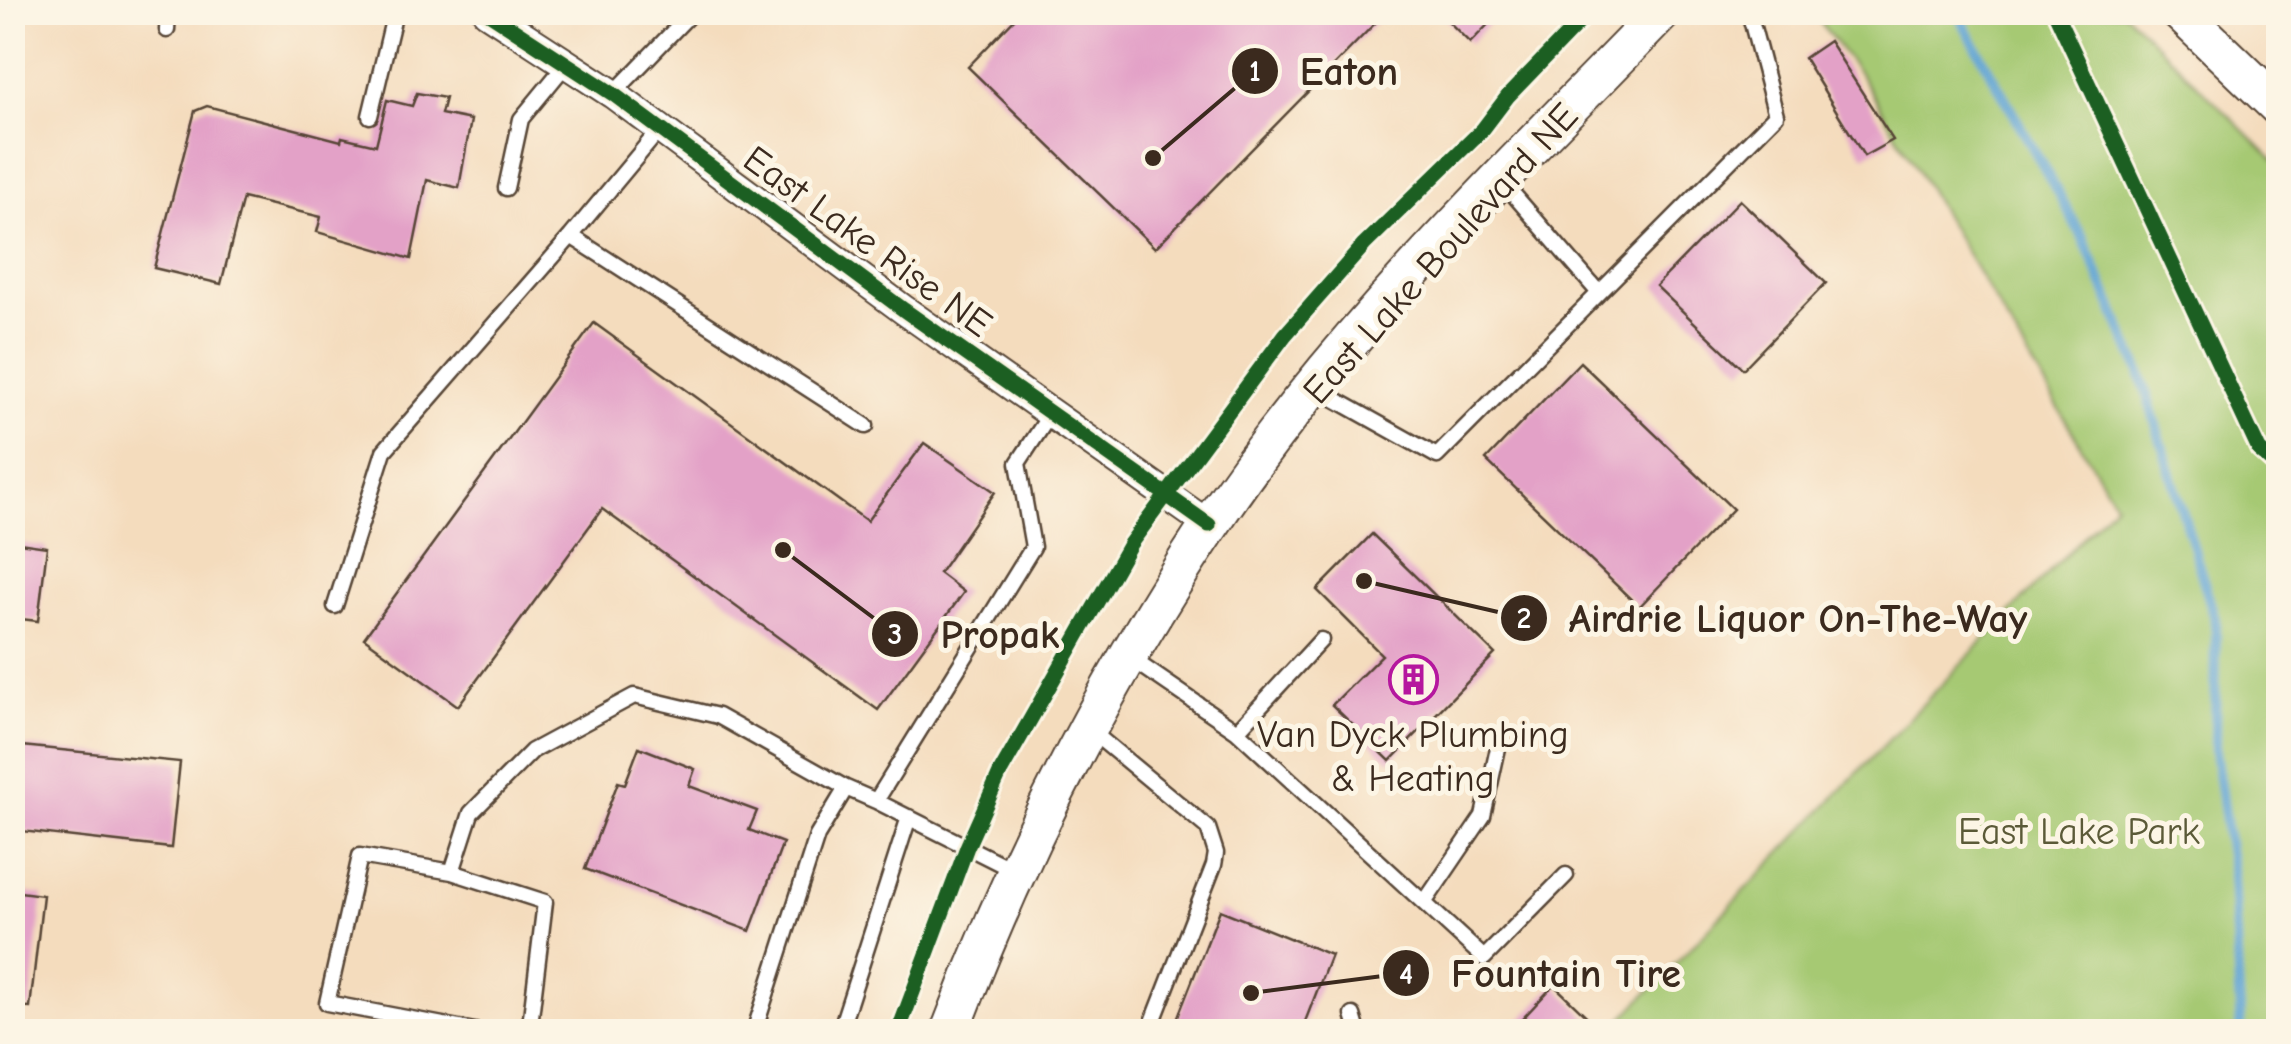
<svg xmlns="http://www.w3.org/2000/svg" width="2291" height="1044" font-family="'Comic Neue',sans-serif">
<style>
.green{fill:#a6c973;stroke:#707a48;stroke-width:2.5}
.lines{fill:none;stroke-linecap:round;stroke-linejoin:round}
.stream{stroke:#5ca2d2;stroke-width:10}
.building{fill:#e3a1c7}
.lane-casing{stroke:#574536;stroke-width:19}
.street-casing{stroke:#574536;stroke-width:32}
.secondary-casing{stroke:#574536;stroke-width:42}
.lane{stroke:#fff;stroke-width:14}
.street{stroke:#fff;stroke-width:28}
.secondary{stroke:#fff;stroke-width:38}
.cycleway-casing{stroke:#fcf5e5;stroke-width:21}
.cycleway{stroke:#1b5e20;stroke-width:15}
.labels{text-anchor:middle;stroke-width:10;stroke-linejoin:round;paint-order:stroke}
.street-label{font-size:38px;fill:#3b2a1e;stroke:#fcf5e5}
.poi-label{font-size:38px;fill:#3b2a1e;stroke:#fcf5e5}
.park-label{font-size:38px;fill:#5b5a38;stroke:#fcf5e5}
.leader{fill:none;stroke:#3b2a1e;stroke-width:4}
.callout-dot{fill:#3b2a1e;stroke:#fcf5e5;stroke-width:4}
.mark-label{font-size:30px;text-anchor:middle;font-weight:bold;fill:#fff}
.callout-label{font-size:40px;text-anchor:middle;font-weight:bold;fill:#3b2a1e;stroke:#fcf5e5;stroke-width:10;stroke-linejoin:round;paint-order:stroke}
</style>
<rect width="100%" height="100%" fill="#fcf5e5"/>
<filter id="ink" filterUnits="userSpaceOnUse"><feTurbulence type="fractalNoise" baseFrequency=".01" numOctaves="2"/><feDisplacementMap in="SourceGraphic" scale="20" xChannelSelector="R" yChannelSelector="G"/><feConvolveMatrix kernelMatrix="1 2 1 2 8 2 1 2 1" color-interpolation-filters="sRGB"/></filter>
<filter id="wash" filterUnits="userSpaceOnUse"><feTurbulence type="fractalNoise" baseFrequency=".0048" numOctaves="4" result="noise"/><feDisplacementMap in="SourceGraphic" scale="40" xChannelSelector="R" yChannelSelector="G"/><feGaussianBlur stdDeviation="2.25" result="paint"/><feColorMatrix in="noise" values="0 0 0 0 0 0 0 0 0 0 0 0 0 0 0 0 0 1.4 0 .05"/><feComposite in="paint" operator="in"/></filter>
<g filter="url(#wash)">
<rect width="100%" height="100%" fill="#f4dcbd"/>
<path class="green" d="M1813,13H2125L2278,164V1031H1611L2115,503L1862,77Z"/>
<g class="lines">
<path class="stream" d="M1957,12L2083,238L2140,372L2216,622L2215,751L2233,876L2241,1032"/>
</g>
<g id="blocks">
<path class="building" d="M1021,12H1386L1155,248L968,67Z
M1439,12H1500L1470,43Z
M1829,41L1893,140L1864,156L1804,58Z
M417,93L445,98L441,114L471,120L459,188L427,180L411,259L317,232L321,217L243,198L221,284L154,268L195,111L207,106L341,141L342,137L376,145L387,100L412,106Z
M1740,200L1826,283L1743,369L1656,286Z
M594,323L867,521L924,443L995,492L939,573L964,592L878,710L602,509L458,706L364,638Z
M1580,362L1733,509L1639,607L1486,460Z
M1372,534L1495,654L1390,761L1332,705L1382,655L1317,590Z
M12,542L47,547L38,621L12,618Z
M12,745L180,762L171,848L12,830Z
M639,747L695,769L689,786L757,811L749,830L783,843L750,931L585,869L618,782L625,784Z
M12,891L43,895L30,1008L12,1007Z
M1220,910L1331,955L1301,1032H1172Z
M1554,985L1603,1032H1510Z"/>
</g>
</g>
<g filter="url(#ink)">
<use href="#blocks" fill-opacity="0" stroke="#574536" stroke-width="2.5"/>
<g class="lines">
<defs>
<path id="lane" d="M167,30L168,12
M613,94L692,12
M370,116L395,12
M660,129L571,236L866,426
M1501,180L1599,293
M506,188L521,119L567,63
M1315,388L1437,456L1776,115L1749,12
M335,606L384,451L571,236
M1132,659L1237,731L1321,640
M1091,731L1208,828L1216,853L1214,865L1149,1032
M1237,731L1484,958L1566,875
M1015,871L876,801L1033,547L1018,463L1051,413
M452,872L360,856L327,1003L480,1032
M1424,903L1483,816L1500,739
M1353,1015L1358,1032
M549,1032L530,1025L545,902L452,872L471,813L532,751L634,696L718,716L846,788
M754,1032L817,836L846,788L876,801
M861,1032L842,1025L909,817"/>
<path id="street" d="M487,12L613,94L904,310L1209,525"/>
<path id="secondary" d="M2180,12L2278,106
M950,1032C1017,854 1103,686 1208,528C1334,337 1504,176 1662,12"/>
</defs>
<use href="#lane" class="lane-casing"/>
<use href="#street" class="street-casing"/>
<use href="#secondary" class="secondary-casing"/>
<use href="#lane" class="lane"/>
<use href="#street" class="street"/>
<use href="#secondary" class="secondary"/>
<defs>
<path id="cycleway" d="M487,12L613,94L904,310L1209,525
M2055,12L2259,450L2278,467
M898,1032L967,847L1000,773L1130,544L1285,335L1364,245L1483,129L1508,96L1589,12"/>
</defs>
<use href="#cycleway" class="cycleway-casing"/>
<use href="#cycleway" class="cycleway"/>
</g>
</g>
<defs>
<symbol id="building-ring" viewBox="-11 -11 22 22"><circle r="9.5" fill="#fcf5e5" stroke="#b5179e" stroke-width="1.5"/><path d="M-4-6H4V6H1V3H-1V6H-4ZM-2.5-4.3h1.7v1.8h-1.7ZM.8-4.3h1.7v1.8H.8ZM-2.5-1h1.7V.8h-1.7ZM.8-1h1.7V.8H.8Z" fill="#b5179e"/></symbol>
</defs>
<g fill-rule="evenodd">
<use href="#building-ring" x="1386" y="652" width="55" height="55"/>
</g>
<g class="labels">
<g class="street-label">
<text transform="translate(868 241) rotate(36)" y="13">East Lake Rise NE</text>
<text transform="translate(1440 253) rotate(-48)" y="13">East Lake Boulevard NE</text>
</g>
<g class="poi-label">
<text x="1413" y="747">Van Dyck Plumbing<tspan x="1413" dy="44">&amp; Heating</tspan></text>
</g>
<g class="park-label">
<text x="2079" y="844">East Lake Park</text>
</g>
</g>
<path class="leader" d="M1153 158L1255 71M1364 581L1524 618M783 550L895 634M1251 993L1406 973"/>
<g class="callout-dot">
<circle cx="1153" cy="158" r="10"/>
<circle cx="1364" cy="581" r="10"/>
<circle cx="783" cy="550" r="10"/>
<circle cx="1251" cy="993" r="10"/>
<circle cx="1255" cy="71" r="25"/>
<circle cx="1524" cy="618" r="25"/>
<circle cx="895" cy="634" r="25"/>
<circle cx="1406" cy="973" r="25"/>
</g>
<g class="mark-label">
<text x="1255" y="81">1</text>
<text x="1524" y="628">2</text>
<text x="895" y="644">3</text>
<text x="1406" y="984">4</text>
</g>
<g class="callout-label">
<text x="1349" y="85">Eaton</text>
<text x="1798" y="632">Airdrie Liquor On-The-Way</text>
<text x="1000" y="648">Propak</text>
<text x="1566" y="987">Fountain Tire</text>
</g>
<rect width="2291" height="1044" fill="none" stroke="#fcf5e5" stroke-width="50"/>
</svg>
